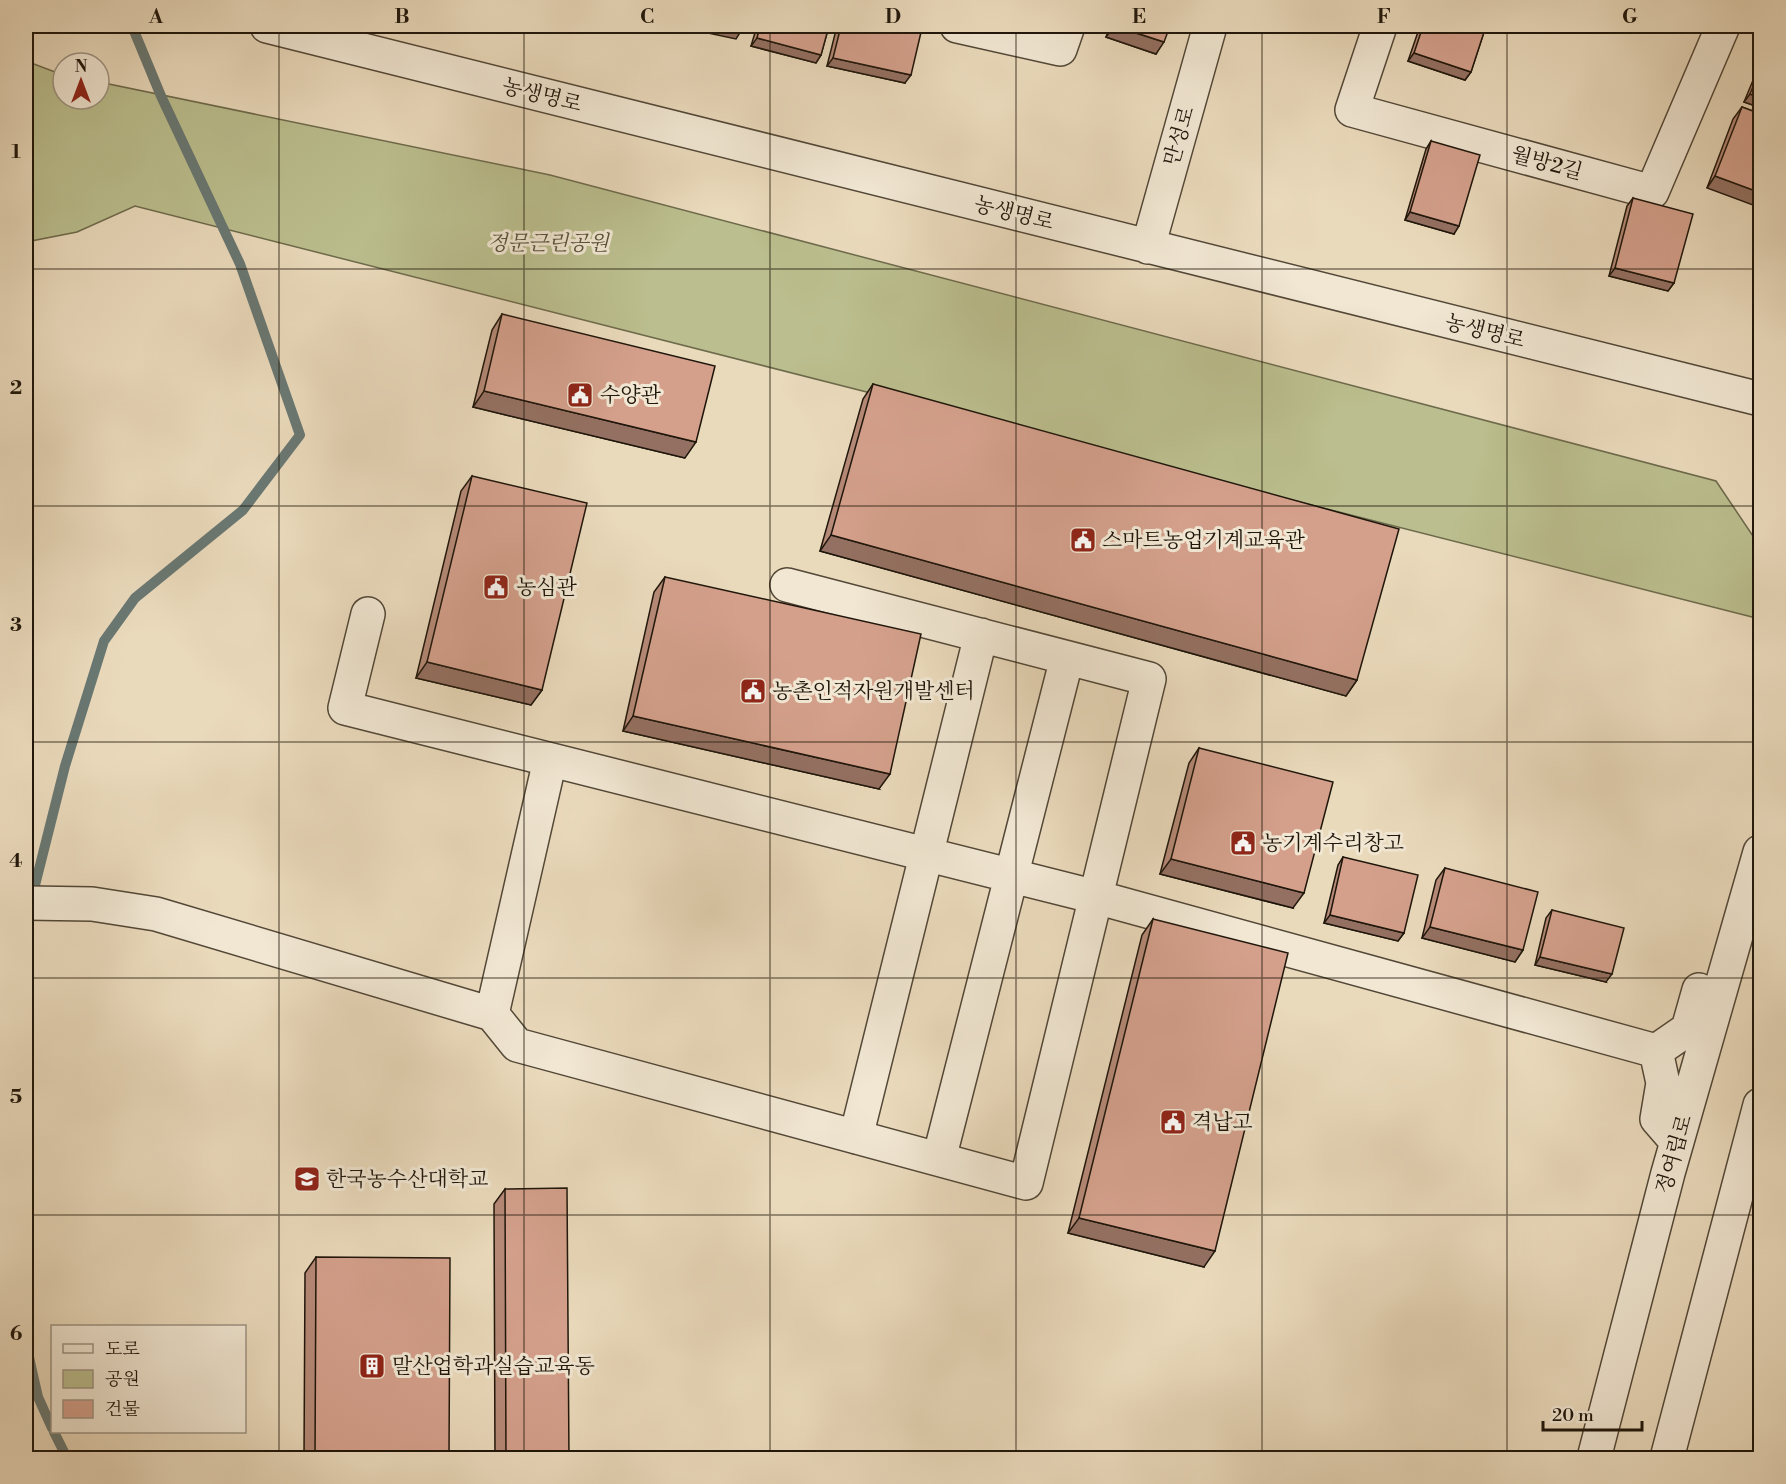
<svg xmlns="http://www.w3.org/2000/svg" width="1786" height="1484" font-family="'Libre Bodoni','Noto Serif KR',serif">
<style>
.green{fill:#bbbe8e;stroke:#6d6a4c;stroke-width:1.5}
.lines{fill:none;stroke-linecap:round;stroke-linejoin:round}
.stream{stroke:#697873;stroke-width:10}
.minor-casing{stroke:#524737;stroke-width:36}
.minor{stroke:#f1e7d3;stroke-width:33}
.wall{fill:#b68a78;stroke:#1f160b;stroke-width:1.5}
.shaded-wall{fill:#947062;stroke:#1f160b;stroke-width:1.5}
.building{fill:#d4a08c;stroke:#1f160b;stroke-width:1.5}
.grid{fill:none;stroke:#1f160b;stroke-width:1.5;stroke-opacity:0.55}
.labels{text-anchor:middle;stroke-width:6;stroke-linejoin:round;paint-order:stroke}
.street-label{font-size:21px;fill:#1f160b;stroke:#f1e7d3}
.park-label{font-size:21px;font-style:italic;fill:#565139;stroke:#f1e7d3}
.poi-label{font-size:21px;fill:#1f160b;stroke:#f1e7d3;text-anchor:start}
.neatline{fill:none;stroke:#1f160b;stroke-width:2}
.grid-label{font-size:20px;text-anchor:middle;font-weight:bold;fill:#1f160b}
</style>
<rect width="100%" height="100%" fill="#eadabc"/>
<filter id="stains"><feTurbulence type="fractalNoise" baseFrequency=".00333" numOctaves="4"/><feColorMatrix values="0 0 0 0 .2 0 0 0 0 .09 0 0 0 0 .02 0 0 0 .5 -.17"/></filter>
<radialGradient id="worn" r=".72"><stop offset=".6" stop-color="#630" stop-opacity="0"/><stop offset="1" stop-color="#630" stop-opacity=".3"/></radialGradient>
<path class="green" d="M26,61L63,75V99H99V82L550,175L1716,481L1759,545L1760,619L135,206L77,232L26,242Z"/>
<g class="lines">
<path class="stream" d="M26,921L65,766L104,641L135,598L243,510L300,435L240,264L161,96L132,26
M26,1344L38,1397L52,1428
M54,1432L67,1458"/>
<defs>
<path id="minor" d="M267,26L1760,399
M957,26L1060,49L1068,26
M1380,26L1352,110L1652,192L1723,26
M1148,247L1210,26
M368,614L345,708L1096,897L1656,1051
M26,903L92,904L156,914L492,1014L517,1045L1026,1183L1149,679L787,585
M492,1014L550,760
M1656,1051L1688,1029L1699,990
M1656,1051L1663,1083L1657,1119L1677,1142
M856,1137L981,635
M939,1159L1067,658
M1594,1458L1668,1173L1760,852
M1667,1458L1760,1105"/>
</defs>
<use href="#minor" class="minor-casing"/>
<use href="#minor" class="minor"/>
</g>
<path class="wall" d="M757,26H829L821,55L816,63L751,46Z
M837,26H911L905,83L827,66Z
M1110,26H1170L1156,54L1106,37Z
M1420,26H1486L1471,72L1465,80L1408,61Z
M1761,61V108L1744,102Z
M1742,107L1761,114L1707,188L1733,119Z
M1431,141L1454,234L1405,220L1426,149Z
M1633,198L1674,283L1668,291L1609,276L1627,206Z
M502,314L685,458L473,407L492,330Z
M873,384L1357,680L1346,696L820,551L863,399Z
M472,476L542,690L531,705L416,678L461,491Z
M665,577L879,789L623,731L654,592Z
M1199,748L1293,908L1160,874L1189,763Z
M1343,857L1404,933L1398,941L1324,923L1338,865Z
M1445,868L1523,950L1515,962L1422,938L1436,880Z
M1552,910L1606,982L1535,965L1546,918Z
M1153,919L1204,1267L1068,1233L1142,935Z
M505,1189L569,1458H495L494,1204Z
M316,1257L449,1458H304L305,1273Z"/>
<path class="shaded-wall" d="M675,26H716L741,31L736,39Z
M1114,26L1164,42L1156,54L1106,37Z
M757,38L821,55L816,63L751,46Z
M1414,53L1471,72L1465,80L1408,61Z
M833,58L911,75L905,83L827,66Z
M1750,94L1761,98V108L1744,102Z
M1715,176L1761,193V208L1707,188Z
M1410,212L1459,226L1454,234L1405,220Z
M1615,268L1674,283L1668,291L1609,276Z
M484,391L696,442L685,458L473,407Z
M831,535L1357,680L1346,696L820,551Z
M427,662L542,690L531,705L416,678Z
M633,716L890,774L879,789L623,731Z
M1171,859L1304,893L1293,908L1160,874Z
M1330,915L1404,933L1398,941L1324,923Z
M1430,927L1523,950L1515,962L1422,938Z
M1540,957L1612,974L1606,982L1535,965Z
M1079,1218L1215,1251L1204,1267L1068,1233Z"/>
<path class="building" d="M716,26H743L741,31Z
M760,26H829L821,55L757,38Z
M841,26H911L922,28L911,75L833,58Z
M1115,26H1170L1164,42Z
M1423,26H1486L1471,72L1414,53Z
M1761,67V98L1750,94Z
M1742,107L1761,114V193L1715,176Z
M1431,141L1480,155L1459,226L1410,212Z
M1633,198L1693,214L1674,283L1615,268Z
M502,314L715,366L696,442L484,391Z
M873,384L1399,529L1357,680L831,535Z
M472,476L587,503L542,690L427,662Z
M665,577L921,634L890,774L633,716Z
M1199,748L1333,782L1304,893L1171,859Z
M1343,857L1418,875L1404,933L1330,915Z
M1445,868L1538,892L1523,950L1430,927Z
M1552,910L1624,928L1612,974L1540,957Z
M1153,919L1288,953L1215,1251L1079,1218Z
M567,1188L569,1458H506L505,1189Z
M316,1257L450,1258L449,1458H315Z"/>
<path class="grid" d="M279,26V1458M524,26V1458M770,26V1458M1016,26V1458M1262,26V1458M1507,26V1458M26,269H1760M26,506H1760M26,742H1760M26,978H1760M26,1215H1760"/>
<defs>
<symbol id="civic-square" viewBox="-11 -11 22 22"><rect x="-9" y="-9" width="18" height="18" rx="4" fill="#8f2418" stroke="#f1e7d3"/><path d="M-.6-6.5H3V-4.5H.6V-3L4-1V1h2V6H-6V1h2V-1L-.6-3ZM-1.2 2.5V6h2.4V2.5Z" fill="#fff"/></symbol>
<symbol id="university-square" viewBox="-11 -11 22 22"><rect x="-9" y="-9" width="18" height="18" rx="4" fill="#8f2418" stroke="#f1e7d3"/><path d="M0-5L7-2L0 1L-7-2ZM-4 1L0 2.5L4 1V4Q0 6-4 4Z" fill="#fff"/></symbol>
<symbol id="building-square" viewBox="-11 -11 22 22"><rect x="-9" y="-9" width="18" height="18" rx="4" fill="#8f2418" stroke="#f1e7d3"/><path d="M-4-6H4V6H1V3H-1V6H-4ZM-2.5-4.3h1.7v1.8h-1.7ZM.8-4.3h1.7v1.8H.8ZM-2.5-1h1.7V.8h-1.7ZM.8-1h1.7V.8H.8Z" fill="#fff"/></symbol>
</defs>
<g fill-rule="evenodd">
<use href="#civic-square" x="565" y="380" width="30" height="30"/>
<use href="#civic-square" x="1068" y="525" width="30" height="30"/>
<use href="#civic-square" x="481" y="572" width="30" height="30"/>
<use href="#civic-square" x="738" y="676" width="30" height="30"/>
<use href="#civic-square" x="1228" y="828" width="30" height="30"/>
<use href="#civic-square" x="1158" y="1107" width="30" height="30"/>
<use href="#university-square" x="292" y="1164" width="30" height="30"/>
<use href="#building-square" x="357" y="1351" width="30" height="30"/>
</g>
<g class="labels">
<g class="street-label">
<text transform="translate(542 95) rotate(14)" y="7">농생명로</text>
<text transform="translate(1179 136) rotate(-74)" y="7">만성로</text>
<text transform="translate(1547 163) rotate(15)" y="7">월방2길</text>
<text transform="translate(1014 213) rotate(14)" y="7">농생명로</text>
<text transform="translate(1485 331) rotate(14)" y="7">농생명로</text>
<text transform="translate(1674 1154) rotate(-74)" y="7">정여립로</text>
</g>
<g class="park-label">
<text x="548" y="250">정문근린공원</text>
</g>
<g class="poi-label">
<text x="600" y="402">수양관</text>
<text x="1102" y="547">스마트농업기계교육관</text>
<text x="516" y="594">농심관</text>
<text x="772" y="698">농촌인적자원개발센터</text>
<text x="1262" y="850">농기계수리창고</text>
<text x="1192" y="1129">격납고</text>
<text x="326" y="1186">한국농수산대학교</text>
<text x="392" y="1373">말산업학과실습교육동</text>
</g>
</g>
<rect width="1786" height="1484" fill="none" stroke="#eadabc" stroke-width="66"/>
<rect x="51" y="1325" width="195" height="108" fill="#f1e7d3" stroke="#9d9383" stroke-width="1.5"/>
<rect x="63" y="1344" width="30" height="9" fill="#f1e7d3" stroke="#9d9383" stroke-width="1.5"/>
<text x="105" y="1355" font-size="18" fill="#1f160b">도로</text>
<rect x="63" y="1370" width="30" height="18" fill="#bbbe8e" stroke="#9d9383" stroke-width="1.5"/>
<text x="105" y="1385" font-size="18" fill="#1f160b">공원</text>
<rect x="63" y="1400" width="30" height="18" fill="#d4a08c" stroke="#9d9383" stroke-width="1.5"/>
<text x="105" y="1415" font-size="18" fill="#1f160b">건물</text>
<g transform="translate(81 81)"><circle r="28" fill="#f1e7d3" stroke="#9d9383" stroke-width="1.5"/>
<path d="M0-4.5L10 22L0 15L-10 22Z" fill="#8f2418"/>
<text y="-9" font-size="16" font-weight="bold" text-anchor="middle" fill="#1f160b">N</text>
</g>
<path d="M1543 1421v9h99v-9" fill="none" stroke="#1f160b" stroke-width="3"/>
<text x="1552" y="1421" font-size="18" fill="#1f160b" stroke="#f1e7d3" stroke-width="4.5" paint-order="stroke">20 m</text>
<rect x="33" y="33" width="1720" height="1418" class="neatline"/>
<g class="grid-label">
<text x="156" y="23">A</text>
<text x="402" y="23">B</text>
<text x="647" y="23">C</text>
<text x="893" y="23">D</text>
<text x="1139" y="23">E</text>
<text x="1384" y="23">F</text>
<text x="1630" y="23">G</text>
<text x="16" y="158">1</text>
<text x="16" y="394">2</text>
<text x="16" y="631">3</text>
<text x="16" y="867">4</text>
<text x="16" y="1103">5</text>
<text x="16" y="1340">6</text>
</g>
<rect width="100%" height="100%" filter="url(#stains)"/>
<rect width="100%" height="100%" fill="url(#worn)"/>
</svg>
